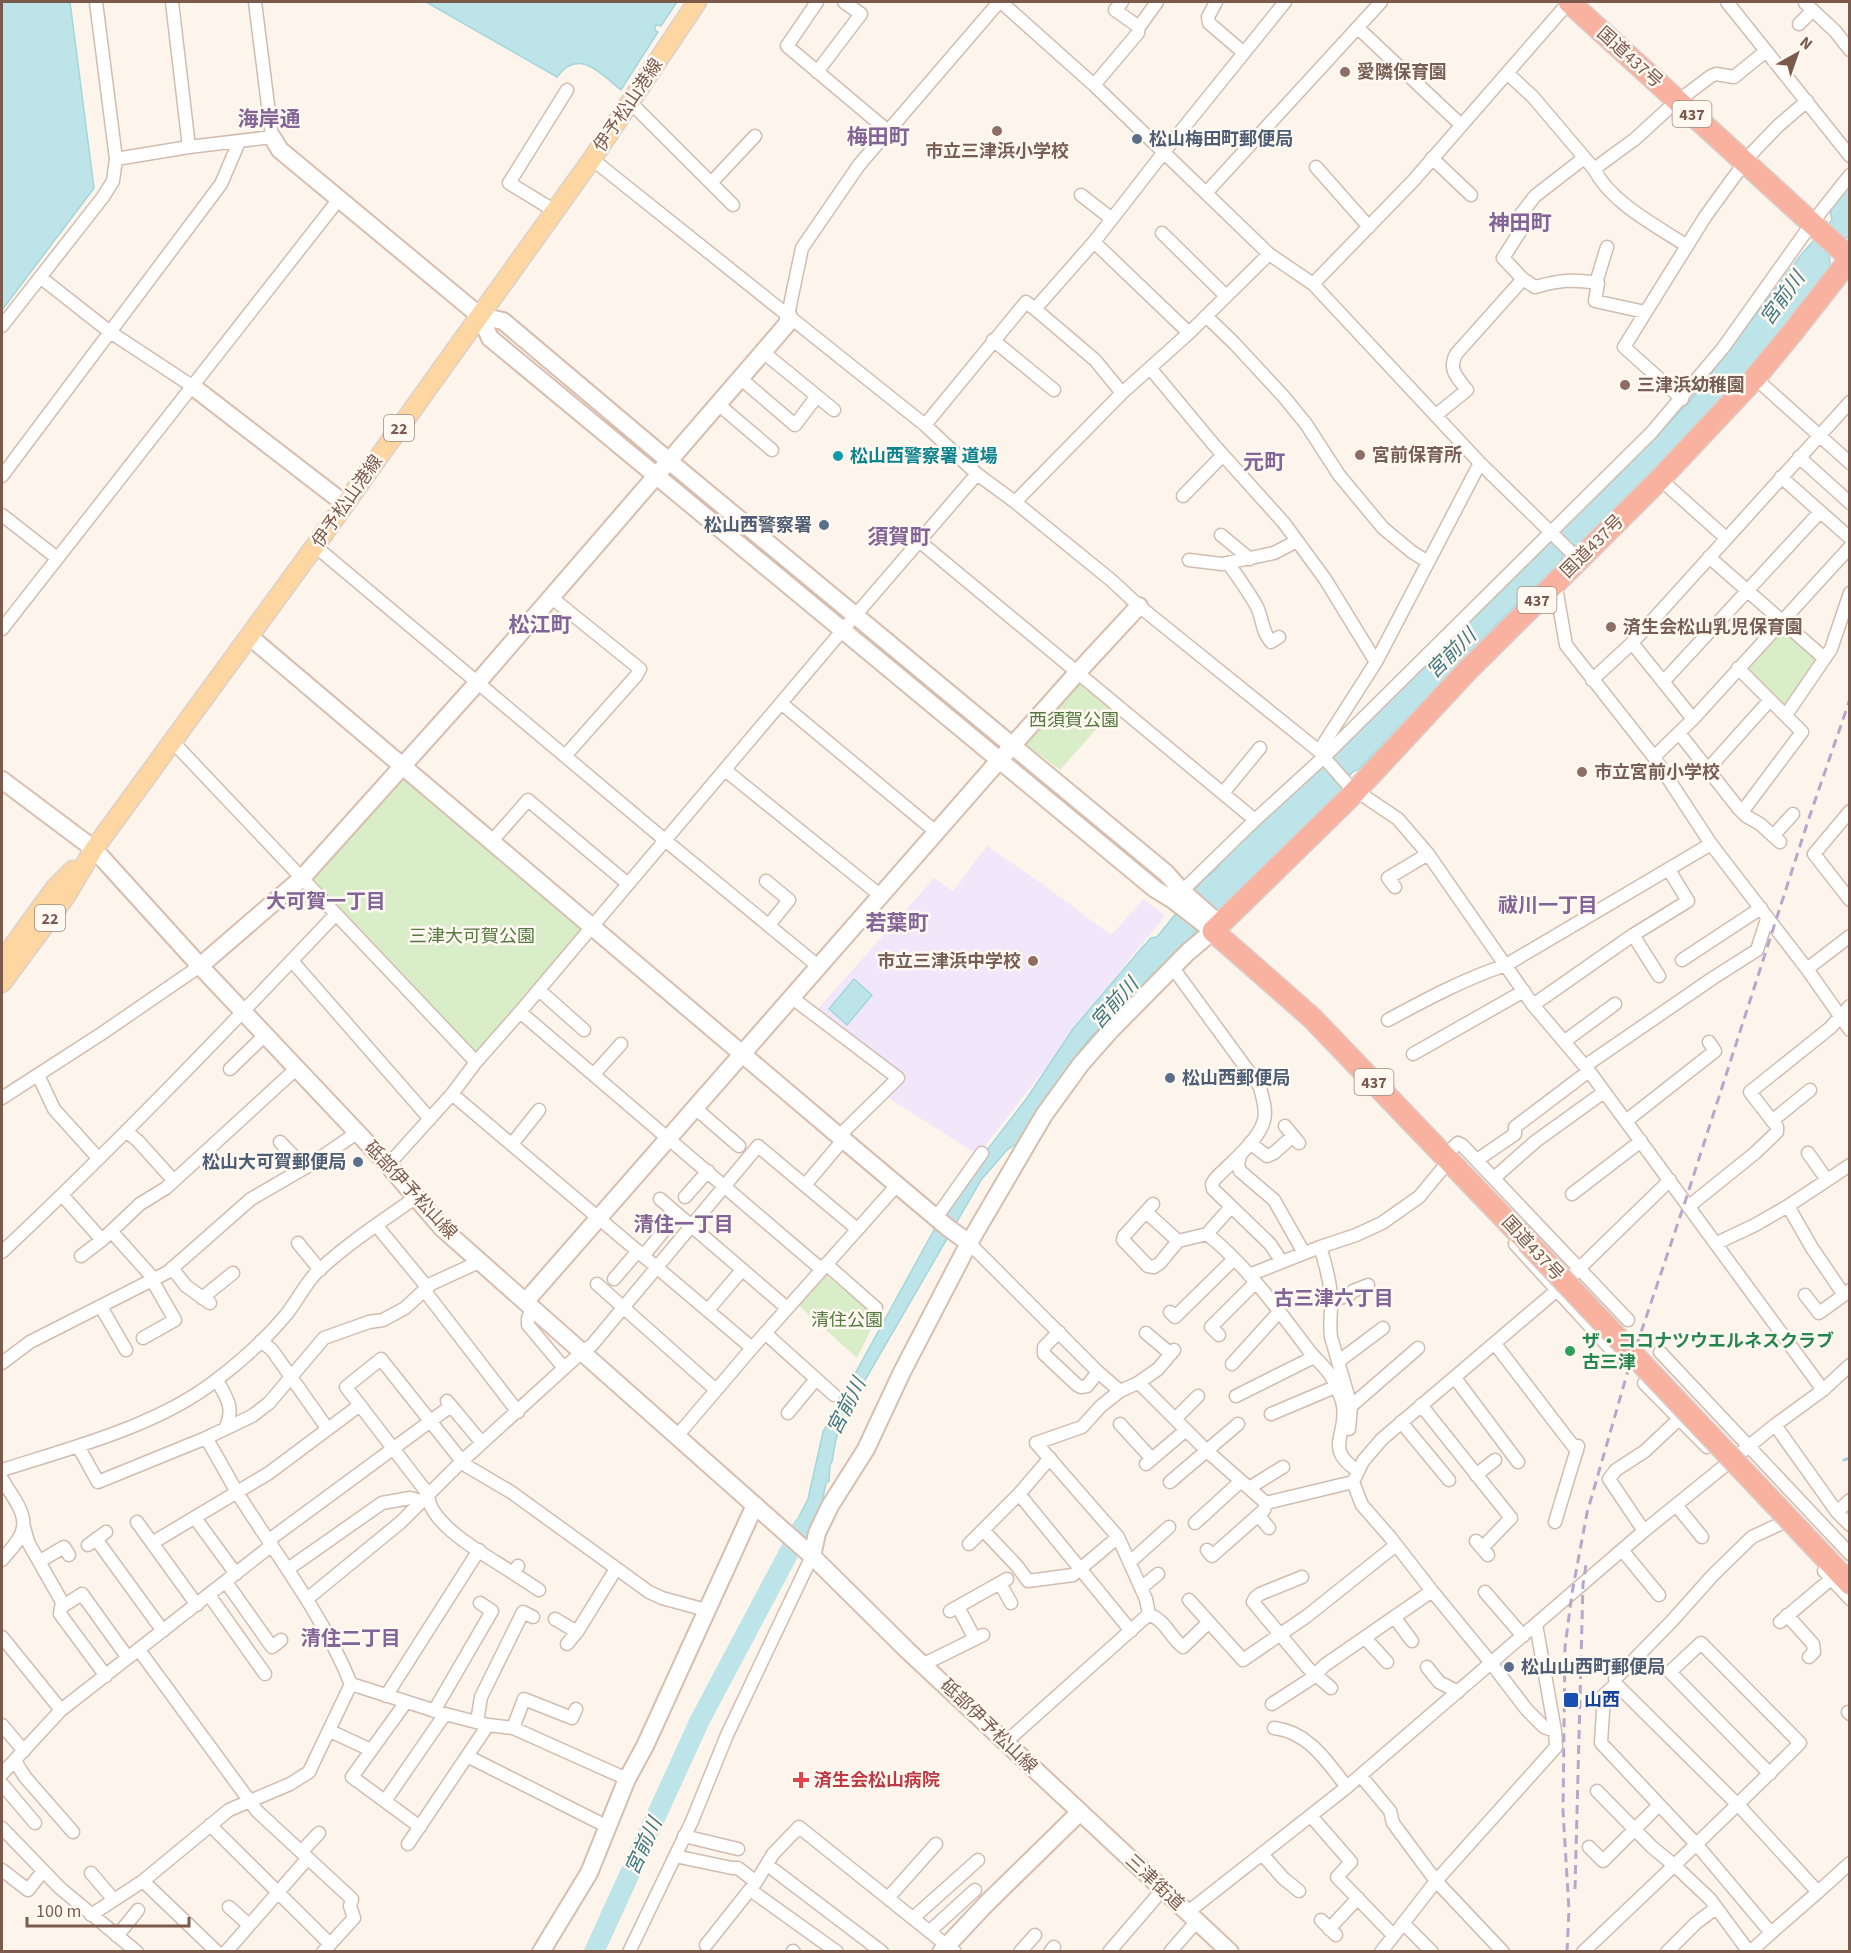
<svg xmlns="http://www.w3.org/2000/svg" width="1851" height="1953" font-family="'Source Sans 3','Noto Sans JP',sans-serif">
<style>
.education{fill:#f2e7fa}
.green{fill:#d9edc8}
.water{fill:#bde5e9;stroke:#a3d6db;stroke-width:1.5}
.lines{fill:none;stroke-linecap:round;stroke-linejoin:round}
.stream{stroke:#a3d6db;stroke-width:3}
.river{stroke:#bde5e9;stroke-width:20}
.street-casing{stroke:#d2bcaf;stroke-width:15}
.secondary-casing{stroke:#d7beae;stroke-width:20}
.primary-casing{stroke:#dad1cd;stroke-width:21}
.highway-casing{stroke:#dad1cd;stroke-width:24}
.street{stroke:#fff;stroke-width:12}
.secondary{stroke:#fff;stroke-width:16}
.primary{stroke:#fdd6a2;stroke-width:18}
.highway{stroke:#f9b2a0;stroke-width:21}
.rail{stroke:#b8a7ca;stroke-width:3;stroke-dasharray:9 6;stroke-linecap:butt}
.highway-bridge-casing{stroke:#dad1cd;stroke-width:24;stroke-linecap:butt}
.highway-bridge{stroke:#f9b2a0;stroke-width:21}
.education-dot{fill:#8d6e63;stroke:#fff9f2;stroke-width:2}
.service-dot{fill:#5c6f8a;stroke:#fff9f2;stroke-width:2}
.culture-dot{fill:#0f9aa8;stroke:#fff9f2;stroke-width:2}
.leisure-dot{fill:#2e9e5b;stroke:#fff9f2;stroke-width:2}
.transit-dot{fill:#1a4fb4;stroke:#fff9f2;stroke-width:2}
.health-dot{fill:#e0444e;stroke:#fff9f2;stroke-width:2}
.labels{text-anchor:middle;stroke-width:5;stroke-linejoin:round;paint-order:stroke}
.shield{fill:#fff9f2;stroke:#a38a7e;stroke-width:1.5}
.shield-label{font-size:16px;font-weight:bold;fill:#7b5a4c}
.street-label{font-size:18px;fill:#7b5a4c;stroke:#fff9f2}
.education-label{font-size:18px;font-weight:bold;fill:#785e54;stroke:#fff9f2;text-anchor:start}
.service-label{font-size:18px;font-weight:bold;fill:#4e5e75;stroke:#fff9f2;text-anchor:start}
.culture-label{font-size:18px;font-weight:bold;fill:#0d838f;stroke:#fff9f2;text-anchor:start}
.park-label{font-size:18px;fill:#547a40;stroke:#fff9f2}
.leisure-label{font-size:18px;font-weight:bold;fill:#27864d;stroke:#fff9f2;text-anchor:start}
.transit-label{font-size:18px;font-weight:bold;fill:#164399;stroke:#fff9f2;text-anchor:start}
.health-label{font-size:18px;font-weight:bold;fill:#be3a42;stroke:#fff9f2;text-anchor:start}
.water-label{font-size:20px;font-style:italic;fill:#3e7880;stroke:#fff9f2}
.neighbourhood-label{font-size:20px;font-weight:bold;fill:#826496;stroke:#fff9f2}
.quarter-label{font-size:21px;font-weight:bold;fill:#826496;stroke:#fff9f2}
</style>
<rect width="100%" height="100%" fill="#fdf5eb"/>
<path class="education" d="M987,846L1048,888L1111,935L1144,899L1165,916L1132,956L978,1155L889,1098L903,1080L817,1010L934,878L953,891Z"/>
<path class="green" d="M1782,624L1820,658L1785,710L1742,668Z
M1078,677L1115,708L1060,770L1024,743Z
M404,771L586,927L475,1057L306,878Z
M825,1274L877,1317L857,1358L798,1305Z"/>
<path class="water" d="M2,2H70L94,188L2,310Z
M426,2H677L661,26L657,25L655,26V30L658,32L621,90C601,74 579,47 557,77Z
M1849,181V237L1843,239L1829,254L1830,263L1827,272L1773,342L1736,386L1582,543C1573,547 1562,552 1561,562L1498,623L1359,769L1354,771L1344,781L1346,789L1172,955L1089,1039L1045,1098L1021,1140L1007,1150L981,1180L843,1418L836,1439L832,1462L830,1465L829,1481L826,1483L821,1507L805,1541L792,1530L808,1499L823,1432L945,1210L968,1175L1027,1098L1073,1029L1140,950L1151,938L1157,937L1202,881L1218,867L1219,863L1327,761L1620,473L1689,402L1801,255L1832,220L1830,208Z
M854,979L872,995L847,1025L829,1009Z"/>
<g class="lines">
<path class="stream" d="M1844,1460L1850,1458"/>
<path class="river" d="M594,1952L700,1720L803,1526"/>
<defs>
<path id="street" d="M172,2L189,147
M817,2L787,46L888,131
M1001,2L1094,85L1269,254L1313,284L1480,463L1578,559
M1122,2L1115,10L1139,27
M1216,2L1208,17L1209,23L1244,53
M1727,2L1850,156
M1806,2L1805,3L1835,31L1850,50
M1799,24L1813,10
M1358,28L1460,124
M817,72L861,14L844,2
M1507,73L1533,97L1594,169C1611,203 1657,226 1687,246
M1094,85L1138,33L1139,27L1157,2
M630,102L733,205
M1432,158L1471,195
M116,159L189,147L272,137L255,2
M592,159L925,425L977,474L1015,502L1111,580L1139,606L1325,756L1327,761L1349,786L1398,819L1428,854L1533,1005L1589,1071L1823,1390
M1316,167L1369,227
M1594,169L1635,139L1670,107L1711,76L1716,74L1734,77L1766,51
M711,183L755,136
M1206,193L1381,2
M1081,195L1112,219
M555,211L509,183L567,90
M1162,233L1226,296
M1094,242L1189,333
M40,277L110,332L192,386
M1523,279L1535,287C1561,280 1571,279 1598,283L1595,301L1645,312
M1596,283L1607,247
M1313,284L1413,181L1569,2
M1035,309L1095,360L1122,393
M788,315L802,248L859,165L999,2
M1206,316L1234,343L1284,397L1306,424L1339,475L1383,528L1412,552L1428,562
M2,326L103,197L113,181L116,159L96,2
M993,340L1054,390
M763,352L834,410
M1150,368L1214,445L1284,523L1325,579L1376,662
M740,378L795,425L817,396
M1755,378L1850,463
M1682,399L1624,347L1705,217L1731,181L1752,153L1778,126L1807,101
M718,404L772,450
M1436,415L1467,390C1457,377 1448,370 1456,354L1523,279L1503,258L1525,224L1518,218L1535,196L1584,158
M925,425L1026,302L1035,309L1094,242L1164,152L1285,2
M1799,457L1850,503
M2,476L221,184L239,142
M1781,477L1850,538
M1660,479L1726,538
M1183,496L1223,455
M1015,502L1122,393L1189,333L1269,254
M2,515L57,558
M1221,535L1250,559
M919,541L1255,820
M315,546L666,841L818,966
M1709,557L1824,658
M1189,560L1222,564L1274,553L1297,541
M1228,563C1238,577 1249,592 1257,607C1263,619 1261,630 1271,642L1279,637
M1555,582L1566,645L1654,757L1711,844L1807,969L1850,1030
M552,598L640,669L636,676L565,756
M2,629L339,199
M1632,643L1693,719
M1738,668L1802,732L1742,812
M1592,680L1632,643L1850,402
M1663,682L1820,512
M781,703L936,832
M1786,715L1831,649L1850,593
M1679,733L1739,809L1746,816L1760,824L1780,842
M172,741L476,1062
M1319,751L1376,662L1480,463
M1654,757L1693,719L1850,547
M1708,769L1770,700
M725,770L881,896
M1223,793L1260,748
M1850,811L1814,854L1850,900
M1773,836L1793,814
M492,841L528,800L628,884
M766,881L789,900L769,925
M1395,887L1388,878L1428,854
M1178,895L1255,820L1325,756L1652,432L1723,348L1812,223L1850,175
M1633,935L1659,976
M1682,960L1761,908
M292,961L430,1119
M1173,968L1260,1087C1262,1097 1267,1110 1264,1120C1259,1141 1229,1164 1215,1179L1212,1184L1213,1189L1270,1244L1282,1262
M1807,969L1850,936
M539,990L584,1030
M791,997L898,1078L839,1136
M1533,1005L1633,935L1688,901L1669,870
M520,1012L821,1269
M1388,1020C1427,999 1464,979 1506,965L1711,844
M1565,1041L1615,1004
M1413,1054L1524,991
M1585,1066L1713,978L1757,950L1767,919
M230,1069L265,1035
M594,1074L621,1044
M38,1075L54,1109L98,1158
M452,1094L752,1348
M2,1098L101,1034L200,966
M695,1108L739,1146
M1626,1121L1715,1051L1709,1042
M1772,1121L1810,1090
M1285,1126L1299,1143
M126,1131L138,1141L174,1181
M280,1142L305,1168
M1250,1143L1267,1156L1274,1153L1293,1136
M512,1144L539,1110
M1241,1153L1238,1164L1240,1171L1274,1200L1304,1253
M1808,1153L1827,1180
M1442,1158L1458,1143L1462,1145L1628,1320
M1477,1160L1515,1134V1127L1589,1071
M388,1165L452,1094L476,1062L520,1012L841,632L977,474
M1494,1178L1536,1141L1604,1092
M805,1185L843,1140
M1572,1194L1641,1141
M62,1195L102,1240
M685,1197L708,1171
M660,1199L787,1308
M1153,1204L1124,1236L1123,1240L1148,1266L1154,1267L1160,1263L1178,1241L1207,1234L1231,1207
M1788,1206L1812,1248L1844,1295L1850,1290
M1688,1207L1755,1153L1777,1132V1127L1750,1092L1830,1028L1850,1006
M1146,1212L1178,1241
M936,1218L982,1153
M376,1225L427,1287
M111,1231L154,1279
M1207,1234C1246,1265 1277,1308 1307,1348C1314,1358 1325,1366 1331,1376C1335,1384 1342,1397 1343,1406C1348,1436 1323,1448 1358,1471
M298,1243L320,1270
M969,1243L1098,1372L1120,1391L1138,1383L1144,1388L1207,1451L1266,1503L1353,1482
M1717,1243L1755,1225L1788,1206L1850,1165
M1515,1244L1617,1356
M1320,1247C1325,1262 1329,1278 1331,1294C1332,1308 1329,1322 1331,1337L1351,1406L1349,1429
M2,1252C117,1144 227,1029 336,914
M644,1255L666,1228
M81,1256L102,1240L140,1204L166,1188L297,1068
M826,1264L876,1308
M172,1268L186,1286L210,1303
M1249,1275L1320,1247L1356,1235L1382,1223L1419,1197L1443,1168
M614,1279L638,1251
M597,1284L716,1390
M424,1290L518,1412
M1805,1295L1819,1313L1844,1295
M202,1298L233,1273
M1331,1300L1348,1296L1353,1291L1368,1285
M101,1307L126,1350
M533,1307L528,1318V1325L564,1368
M708,1310L742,1270
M1170,1312L1175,1317L1234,1259
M1059,1332L1044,1347V1354L1077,1385L1081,1387L1087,1386L1098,1372
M765,1333L834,1395
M1146,1333L1171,1354
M1219,1335L1211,1327L1255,1283
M143,1338L175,1320L152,1280
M261,1341L272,1350L327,1428
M1495,1344L1577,1451
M1660,1352L1850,1554
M1339,1361L1383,1328
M2,1363L30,1342L168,1272L251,1199L313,1163L358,1132
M1232,1364L1279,1312
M1455,1378L1518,1462
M217,1380C227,1399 235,1407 225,1429
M1138,1383L1158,1369L1174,1350
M1644,1383L1707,1447
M1236,1396L1314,1357
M447,1401L482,1443
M1421,1405L1511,1518L1482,1548
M1351,1406L1418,1348
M788,1413L816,1379
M1271,1414L1335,1387
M1175,1419L1198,1396
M1401,1422L1449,1480
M1120,1424L1152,1459
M1775,1425L1837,1512L1850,1525
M677,1436L752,1348L897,1185
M78,1446L98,1482L206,1438
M1146,1464L1186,1430
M2,1470C71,1448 157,1426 215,1381C240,1362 265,1340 285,1316C297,1302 304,1285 317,1272C347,1244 382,1221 415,1198
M1476,1475L1495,1460
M2,1479C9,1492 26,1511 23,1527C22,1539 9,1551 2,1560
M1170,1482L1238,1424
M1249,1488L1283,1467
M1019,1494L1131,1631
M1676,1505L1702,1537
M1837,1512L1850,1500
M1258,1515L1269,1528
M195,1518L236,1574
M137,1522L197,1605
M1555,1522L1578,1446
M1195,1523L1241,1481
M24,1527L28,1542L62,1602L60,1614L106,1676
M983,1530L1017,1566L1028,1581L1073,1575L1118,1537
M1644,1531L1609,1479L1616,1470L1645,1451L1679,1419
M96,1539L163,1631
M269,1540L451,1406
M1476,1541L1488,1555
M152,1543L269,1473L360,1405
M969,1544L1019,1494L1050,1458
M88,1545L106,1532
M1207,1550L1212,1556L1264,1510L1266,1503
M1622,1550L1659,1595
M40,1561L64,1547L69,1555
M1130,1562L1169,1527
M518,1566L513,1573C489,1557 428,1525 428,1494L346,1387L381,1359L465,1465L511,1492L649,1592L662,1598L706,1610
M288,1569L382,1503L410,1498L422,1501
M1824,1571L1850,1599
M513,1573L539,1590
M1302,1577L1260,1594L1255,1598L1253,1602L1308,1668L1331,1688
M226,1582L272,1647L281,1640
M1000,1583L1011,1603
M1141,1588L1158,1574
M1485,1592L1523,1636
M209,1595L265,1674
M307,1599L401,1522L461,1462L583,1351L592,1345L758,1146L857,1229
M1189,1600L1243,1660L1307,1616L1396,1545
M63,1606L82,1594L128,1658
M958,1607L975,1639
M950,1611L1007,1579
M1149,1614C1167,1622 1169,1636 1183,1647L1209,1622
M1787,1615L1813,1644L1814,1652L1809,1657
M1394,1617L1412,1641
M555,1619L577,1632
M1780,1622L1831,1579
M2,1637L61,1710
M1365,1638L1387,1662
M567,1644L577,1632L616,1569
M139,1650L257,1811L352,1899L350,1906L354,1918L323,1952
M924,1664L983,1635
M1427,1667L1439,1682L1458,1692
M351,1684L445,1714L488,1725L513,1728L627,1779
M1616,1684L1742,1809L1818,1892L1771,1933L1697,1845L1601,1743L1604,1695Z
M1616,1684L1615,1679L1671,1622L1713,1575L1752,1537L1780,1524
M386,1696L479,1550
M406,1702L352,1777L420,1827
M1272,1704L1312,1678L1325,1665L1432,1591
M434,1711L492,1611L480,1603
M1848,1712L1850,1714
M477,1722L481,1697L523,1612L533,1617
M2,1725L24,1751
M513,1728L524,1699L572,1718L576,1709
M1274,1728C1309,1732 1327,1762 1347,1787
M330,1731L371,1750
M1555,1731L1544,1727L1527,1710L1491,1663L1432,1591L1390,1537L1362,1505L1353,1482L1363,1461L1382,1439L1557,1290L1670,1180
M1006,1742L1149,1614L1146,1599L1118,1537L1036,1443L1082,1427L1101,1406L1120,1391
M467,1756L608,1827
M15,1761L25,1777L73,1832
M2,1774L61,1710L272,1545
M1361,1776L1390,1811L1393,1823L1436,1881L1503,1952
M2,1784L35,1823
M1597,1791L1652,1847L1675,1866L1710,1899L1749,1952
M385,1801L445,1714
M1311,1816L1351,1862L1337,1877L1393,1935
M210,1825L330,1944
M2,1828L60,1888L137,1952
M684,1836L738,1849
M408,1844L488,1725
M1589,1847L1603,1861L1659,1805
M301,1852L319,1833
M1262,1854L1283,1878L1299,1891
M675,1856L732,1868H738L756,1882
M2,1870L28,1890L43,1871
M774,1870L882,1952
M91,1873L114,1900
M143,1881L217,1952
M1818,1892L1850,1863
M756,1894L837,1952
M888,1898L936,1844
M229,1907L249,1925
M1188,1912L1347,1787L1644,1531L1775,1425L1823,1390L1850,1365
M91,1915L143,1881L229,1810L290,1784L309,1772L351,1684C323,1615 277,1556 238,1494C227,1475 217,1456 206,1438L252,1416L269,1403L324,1338L369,1322L383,1320L405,1308L431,1284L481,1261
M913,1918L978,1860
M1321,1920L1336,1935
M1403,1923L1432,1952
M1329,1929L1358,1898
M930,1931L975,1890
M117,1936L138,1910
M706,1945L756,1882L773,1854L799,1827L955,1952
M793,1951L794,1952
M226,1952L308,1858
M629,1952L692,1821L727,1735L812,1556
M1020,1952L1035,1935
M1050,1952L1054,1947
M1109,1952L1163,1889
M1170,1952L1197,1921
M1381,1952L1436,1881L1556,1747L1555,1731L1536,1624
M1583,1952C1656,1883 1729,1814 1800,1743L1701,1643L1670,1672L1770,1774
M1667,1952L1696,1923L1716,1908
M1750,1952L1771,1933"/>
<path id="secondary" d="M272,137L280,150L480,316L503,321L669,461L1166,873L1182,891L1215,920
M480,316L490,338L1155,889L1173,900L1213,931L1188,952L1111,1030L1081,1064L1044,1115L969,1243L902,1372L866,1449L830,1506L817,1533L812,1556
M192,386L345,504
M249,636L839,1136L947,1227L969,1243
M2,780L94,849L200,966L388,1165L442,1228L812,1556L908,1651L1230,1952
M200,966L302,878L478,682L763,352L788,323V315
M526,1301L988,773L1077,673L1139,606
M541,1952L589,1873L627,1779L645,1746L755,1505
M941,1952L986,1904L1080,1812"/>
<path id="primary" d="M2,961L55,888L73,870
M2,983L66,896L94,849L315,546L592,159L697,2"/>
<path id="highway" d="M1569,2L1850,258
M1527,1242L1312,1018L1213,931L1349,798L1466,672L1660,479L1755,378L1792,333L1850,259
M1802,1533L1850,1584"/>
</defs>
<use href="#street" class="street-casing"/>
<use href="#secondary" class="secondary-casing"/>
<use href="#primary" class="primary-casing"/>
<use href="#highway" class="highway-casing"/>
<use href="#street" class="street"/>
<use href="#secondary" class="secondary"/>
<use href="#primary" class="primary"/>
<use href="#highway" class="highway"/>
<path class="rail" d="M1575,1889L1583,1584L1586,1565
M1567,1952L1569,1910L1563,1811L1565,1647L1572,1593L1587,1513L1627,1374L1685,1202L1808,821L1850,699"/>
<defs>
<path id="highway-bridge" d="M1527,1242L1802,1533"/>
</defs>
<use href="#highway-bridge" class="highway-bridge-casing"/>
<use href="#highway-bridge" class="highway-bridge"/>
</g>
<g class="education-dot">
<circle cx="1345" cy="72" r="6"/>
<circle cx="997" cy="131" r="6"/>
<circle cx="1625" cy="385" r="6"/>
<circle cx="1360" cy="455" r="6"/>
<circle cx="1611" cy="627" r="6"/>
<circle cx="1582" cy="772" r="6"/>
<circle cx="1033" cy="961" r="6"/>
</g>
<g class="service-dot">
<circle cx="1137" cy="139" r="6"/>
<circle cx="824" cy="525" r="6"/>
<circle cx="1170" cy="1078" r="6"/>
<circle cx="358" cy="1162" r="6"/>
<circle cx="1509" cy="1667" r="6"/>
</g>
<circle class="culture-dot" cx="838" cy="456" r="6"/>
<circle class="leisure-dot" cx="1570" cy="1351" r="6"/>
<rect class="transit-dot" x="1563" y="1692" width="16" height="16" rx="3"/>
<path class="health-dot" d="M798 1771h6v6h6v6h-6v6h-6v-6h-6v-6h6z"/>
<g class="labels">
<g class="shield">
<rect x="1672.5" y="101" width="39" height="26" rx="4.5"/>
<rect x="384" y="415" width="30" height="26" rx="4.5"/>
<rect x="1517.5" y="587" width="39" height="26" rx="4.5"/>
<rect x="35" y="905" width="30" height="26" rx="4.5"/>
<rect x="1354.5" y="1069" width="39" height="26" rx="4.5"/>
</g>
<g class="shield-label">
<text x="1692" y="120">437</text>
<text x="399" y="434">22</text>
<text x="1537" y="606">437</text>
<text x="50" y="924">22</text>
<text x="1374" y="1088">437</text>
</g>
<g class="street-label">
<text transform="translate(1630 57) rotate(42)" y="6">国道437号</text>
<text transform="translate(628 105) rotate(-56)" y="6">伊予松山港線</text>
<text transform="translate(347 501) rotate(-55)" y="6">伊予松山港線</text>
<text transform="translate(1592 546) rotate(-45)" y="6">国道437号</text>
<text transform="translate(411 1190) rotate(47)" y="6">砥部伊予松山線</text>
<text transform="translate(1533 1248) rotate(47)" y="6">国道437号</text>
<text transform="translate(989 1726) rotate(44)" y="6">砥部伊予松山線</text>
<text transform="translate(1155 1882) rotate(43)" y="6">三津街道</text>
</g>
<g class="education-label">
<text x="1357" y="78">愛隣保育園</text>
<text x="997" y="157" text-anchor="middle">市立三津浜小学校</text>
<text x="1637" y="391">三津浜幼稚園</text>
<text x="1372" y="461">宮前保育所</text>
<text x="1623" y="633">済生会松山乳児保育園</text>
<text x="1594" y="778">市立宮前小学校</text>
<text x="1021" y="967" text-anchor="end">市立三津浜中学校</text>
</g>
<g class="service-label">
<text x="1149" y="145">松山梅田町郵便局</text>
<text x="812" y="531" text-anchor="end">松山西警察署</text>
<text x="1182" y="1084">松山西郵便局</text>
<text x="346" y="1168" text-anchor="end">松山大可賀郵便局</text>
<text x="1521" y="1673">松山山西町郵便局</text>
</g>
<g class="culture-label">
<text x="850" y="462">松山西警察署 道場</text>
</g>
<g class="park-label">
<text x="1074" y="726">西須賀公園</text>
<text x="472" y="942">三津大可賀公園</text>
<text x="847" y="1326">清住公園</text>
</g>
<g class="leisure-label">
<text x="1582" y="1347">ザ・ココナツウエルネスクラブ<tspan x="1582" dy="21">古三津</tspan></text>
</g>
<g class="transit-label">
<text x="1584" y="1706">山西</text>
</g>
<g class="health-label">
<text x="814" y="1786">済生会松山病院</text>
</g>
<g class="water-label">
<text transform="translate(1782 298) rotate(-54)" y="7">宮前川</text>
<text transform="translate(1451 653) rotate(-45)" y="7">宮前川</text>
<text transform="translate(1114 1003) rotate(-48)" y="7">宮前川</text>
<text transform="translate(846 1406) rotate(-63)" y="7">宮前川</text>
<text transform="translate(643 1846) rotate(-65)" y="7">宮前川</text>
</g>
<g class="neighbourhood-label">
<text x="326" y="908">大可賀一丁目</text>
<text x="1548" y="912">祓川一丁目</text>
<text x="684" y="1231">清住一丁目</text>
<text x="1334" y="1305">古三津六丁目</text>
<text x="351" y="1645">清住二丁目</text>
</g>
<g class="quarter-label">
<text x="269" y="126">海岸通</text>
<text x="878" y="144">梅田町</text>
<text x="1520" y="230">神田町</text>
<text x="1264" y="469">元町</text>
<text x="899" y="544">須賀町</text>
<text x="540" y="632">松江町</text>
<text x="897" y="930">若葉町</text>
</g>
</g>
<rect width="1851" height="1953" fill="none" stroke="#7b5a4c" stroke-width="6"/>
<g transform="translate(1797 54) rotate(40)" stroke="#fff9f2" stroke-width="4.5" paint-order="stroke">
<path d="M0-4.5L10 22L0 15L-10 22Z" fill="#7b5a4c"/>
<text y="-9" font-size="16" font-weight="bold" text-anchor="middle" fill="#7b5a4c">N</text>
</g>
<path d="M27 1917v9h162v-9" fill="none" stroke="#7b5a4c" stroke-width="3"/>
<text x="36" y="1917" font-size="18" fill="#7b5a4c" stroke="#fff9f2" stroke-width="4.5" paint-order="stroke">100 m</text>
</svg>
